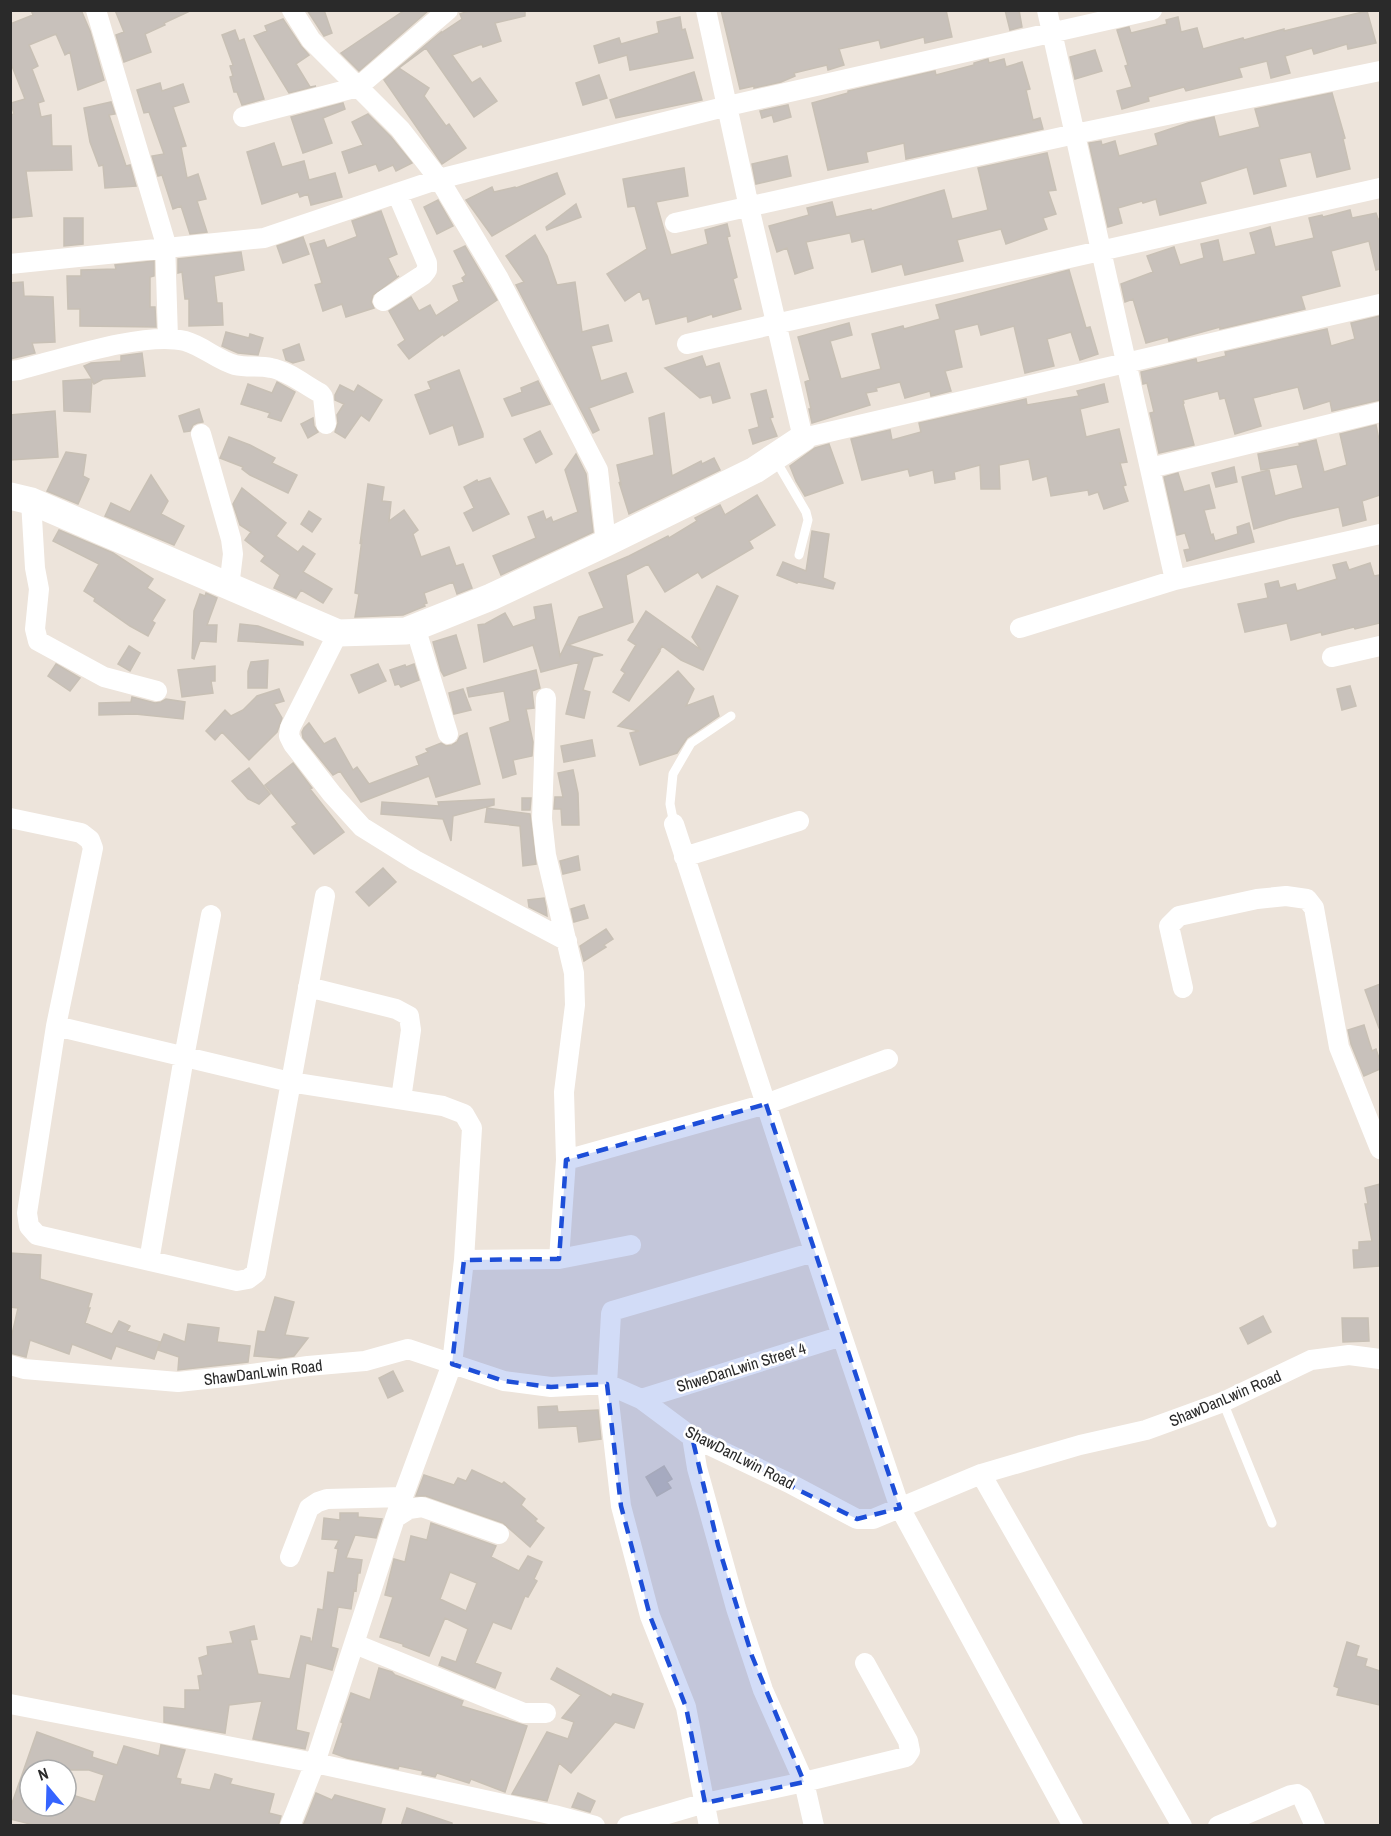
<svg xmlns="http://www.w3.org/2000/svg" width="1391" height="1836" font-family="'Archivo Narrow',sans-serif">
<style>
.building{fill:#c8c1bb;stroke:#c8c0b5;stroke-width:1.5;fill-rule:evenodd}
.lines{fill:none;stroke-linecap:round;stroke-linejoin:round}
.lane{stroke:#fff;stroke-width:9}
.street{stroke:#fff;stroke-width:20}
.secondary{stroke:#fff;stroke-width:27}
.marked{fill:#1d4ed8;fill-opacity:0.2;stroke:#1d4ed8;stroke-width:4.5;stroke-dasharray:12 8;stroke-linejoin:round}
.labels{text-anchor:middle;stroke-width:5;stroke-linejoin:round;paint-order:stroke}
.street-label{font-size:16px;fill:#2a2a2a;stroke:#fff}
</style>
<rect width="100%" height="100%" fill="#ede4db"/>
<path class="building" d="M31,10H81L90,31L104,80L78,90L70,52L65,55L56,34L29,45L38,66L32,69L44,101L38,103L41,117L51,115L52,146H71L72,170L26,171L32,216L10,218V115L14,114L11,103L25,99L10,61V24L33,15Z
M115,10H192L164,23L165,25L145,34L151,52L124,62L116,35L124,32Z
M307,10H324L332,33L324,36Z
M405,10H429L359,71L341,53Z
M471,10H525V16L495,23L501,41L483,47L482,44L452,55L472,83L480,78L497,101L474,117L426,48L399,68L429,88L424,96L446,126L449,124L466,148L442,164L384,80L441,32V33L462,19L460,14Z
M721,10H946L952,37L925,43L924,37L881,48L879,40L839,49L844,65L828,70L827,65L794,73L795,76L781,82L754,88V86L740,89Z
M1005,10H1019L1022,27L1010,30Z
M1367,11L1376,43L1348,49L1347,44L1314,54L1312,48L1285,56L1290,73L1271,78L1267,61L1239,68L1242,77L1186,91L1184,87L1148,97L1149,101L1122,109L1117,91L1132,87L1125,66L1128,65L1117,30L1129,27L1131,33L1167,24L1166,20L1178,17L1181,32L1197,28L1203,49L1243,38L1244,40L1284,29V31Z
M680,17L682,30L685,29L693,58L630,70L627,55L599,63L594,46L619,38L621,44L659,33L657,22Z
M283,19L301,46L309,55L296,64L310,87L316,86L289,93L254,36L267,31L265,26Z
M235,30L239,41L244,39L264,99L242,105L237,92H234L230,77L233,76L230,66L233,65L222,35Z
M1095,50L1102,71L1075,79L1070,57Z
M988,59L989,63L1004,59L1006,67L1022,62L1030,89L1026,90L1033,120L1040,118L1043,129L906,159L904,143L866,152L868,162L828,170L812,103L848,93V91L935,71L936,75L974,65V63Z
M694,72L702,100L616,118L610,100Z
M599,75L607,98L583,105L576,83Z
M160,83L162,91L183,84L189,102L173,107L186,146L181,147L187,178L198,174L206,199L197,201L207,232L190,234L181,206L173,209L162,175L158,176L152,156L164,154L149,112L144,113L137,90Z
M1332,93L1345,138L1343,139L1350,169L1317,177L1311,152L1279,159L1286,186L1254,194L1247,167L1200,182L1206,203L1160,215L1156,199L1143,203L1142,201L1118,208L1122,223L1108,227L1089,143L1101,141L1102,145L1115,141L1119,156L1158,145L1155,134L1188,123L1214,117L1219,137L1260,127L1255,109Z
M111,102L115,114L109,115L126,166L130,165L136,186L105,188L103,165L99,166L90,142L84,108Z
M343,103L345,109L323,118L332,143L303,153L291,117Z
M788,105L791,117L774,122L772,115L762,118L760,111Z
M368,114L391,137L412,163L396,171L393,165L379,171L376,164L349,173L342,152L363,145L352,122Z
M274,143L282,167L304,161L309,180L335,173L342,197L311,205L308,194L300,197L298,192L262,204L247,152Z
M1047,153L1056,190L1048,191L1056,214L1043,218L1047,229L1006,244L1001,229L957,240L963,261L905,275L902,264L872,272L864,239L852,242L850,233L806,242L813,268L795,274L787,248L777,252L769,226L809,215L807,208L832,202L836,217L871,209L872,211L944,190L952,219L988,210L978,168Z
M787,156L791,176L756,184L752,164Z
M684,168L688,196L656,202L671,255L708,244L705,230L727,224L730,236L727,237L737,277L733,279L741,309L713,317L712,314L688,322L687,316L656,324L649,298L643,300L640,291L625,301L607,274L647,249L635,206L628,207L623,179Z
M557,173L565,194L492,236L466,200L492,187L494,192L515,187L516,188Z
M438,200L453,226L437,234L424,207Z
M576,204L581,217L547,230L546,227Z
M1350,210L1352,218L1376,213L1378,219H1380V269L1376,270L1369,241L1331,251L1340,286L1301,296L1305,309L1220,329V327L1169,341L1168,337L1146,343L1133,299L1125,302L1121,284L1153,272L1147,256L1174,247L1180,265L1204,258L1201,244L1218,240L1223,262L1256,254L1250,233L1270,227L1275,247L1314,238L1309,218L1322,215L1323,217Z
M381,211L397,254L388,258L397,277L399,276L373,295L371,302L374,308L346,317L342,304L323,311L315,285L322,283L310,244L324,240L327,248L356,237L357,236L352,221Z
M64,218H83V244L64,246Z
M535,235L547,256L557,285L575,282L582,332L608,325L612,341L591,346L601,381L626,373L633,392L589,408L599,430L593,433L516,285L524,282L506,256Z
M303,237L309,254L283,263L277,246Z
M465,246L497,300L444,336L443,334L409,359L398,345L405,340L389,311L411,297L419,311L430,305L436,316L459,301L453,286L464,282L462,278L466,275L454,251Z
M241,252L244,270L214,276L217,303H222L223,325L189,326V299H185L182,272L178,273V259Z
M154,261V276L150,277V307H155L156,327L80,326V309H68L67,276H81V270L116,269L115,265Z
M1069,270L1086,328L1090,327L1098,354L1080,360L1071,332L1047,339L1054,366L1025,373L1014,326L981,335L978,324L954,330L962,367L945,371L951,391L931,396L930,391L905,398L900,382L876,388L877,391L866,393L870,405L812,423L809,409H811L805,382L810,380L798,337L849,323L852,335L830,341L841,379L881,369L872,334L903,326L904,329L940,319L936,305Z
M23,282L24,296L53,297L55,342L32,343L35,353L10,359V283Z
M1380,316V400L1332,411L1330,401L1304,409L1298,387L1253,398L1261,426L1235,434L1225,398L1220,399L1218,391L1183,400L1184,403L1183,404L1194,445L1159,453L1150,413L1154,412L1147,383L1143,384L1141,372L1196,359L1197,363L1226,356L1225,352L1327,329L1331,346L1355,339L1351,323Z
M226,332L249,338L250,334L263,338L258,355L238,353L222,346Z
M299,344L304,360L293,363L286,360L283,350Z
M142,353L145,376L103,379L94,384L92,380L90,412L64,411L63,381L92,379L84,366L91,363L121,361V356Z
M702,356L706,367L719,363L730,398L713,403L711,395L700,398L665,368Z
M459,370L483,434V437L459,445L453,425L430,434L415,395L431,389L428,382Z
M538,381L550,404L512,416L504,399L522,392L521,388Z
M277,382L295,392L281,421L268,417L270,413L241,404L248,384L272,393Z
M1104,384L1108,402L1080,409L1086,437L1119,429L1127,462L1120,463L1126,485L1123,486L1128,501L1104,509L1098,492L1089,495L1088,490L1051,496L1047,476L1033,480L1029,459L999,465L1000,489H981L980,465L954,472L955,479L935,483L933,470L910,476L908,469L862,480L851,439L890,430L892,440L921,432L919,423L1026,399L1027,405L1079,396L1077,391Z
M340,385L354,392L358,385L382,400L369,421L361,415L345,438L335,432L338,423L337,415L344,404L335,400V395Z
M766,390L773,417L770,418L777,436L753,444L749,430L759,427L751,394Z
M199,409L203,422L197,423L193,425L190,431L184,432L179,416Z
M55,411L58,457L10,460V415Z
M664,413L672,476L701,461L702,464L714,458L720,470L629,514L619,482L621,484L617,465L654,455L649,418Z
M313,418L314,426L318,432L308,438L301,424Z
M1376,425L1380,445V495L1362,501L1366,520L1343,526L1339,507L1290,518L1254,529L1242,477L1269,470L1275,496L1303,488L1297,464L1261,470L1258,454L1300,446L1299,444L1316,440L1324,472L1347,465L1340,434Z
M540,431L552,454L536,463L524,439Z
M229,437L250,445L275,458L272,463L297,475L288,493L250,475L242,469L243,467L220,458Z
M829,444L843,483L805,496L796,481L790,466L815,448Z
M66,452L86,455L83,476L89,479L78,504L47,491Z
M576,454L586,474L593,532L501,575L493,556L536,538L528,517L543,511L546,520L551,517L553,522L578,512L565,470Z
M1234,467L1237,482L1216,487L1212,473Z
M1178,473L1184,492L1209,485L1215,508L1204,510L1211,535L1213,534L1215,541L1238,534L1237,527L1249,523L1254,542L1187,561L1184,550L1190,549L1185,533L1177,535L1164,477Z
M151,475L168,501L161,514L184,526L174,545L105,516L111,503L130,512Z
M490,478L509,514L473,531L464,513L474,508L464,487L477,480L478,482Z
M368,484L384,487L382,501L391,502L389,521L404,510L418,530L413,534L421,557L449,547L456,566L463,564L472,588L457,594L453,582L424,593L427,603L424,604L425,606L403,615L355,617L359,594L355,593L362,539L360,544Z
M242,488L286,523L276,536L298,552L303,546L315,554L303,572L332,589L323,603L301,590L296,598L274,588L280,575L261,561L265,556L245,540L251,532L240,525L233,504Z
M757,495L775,525L749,541L753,548L702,578L698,572L665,592L648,564L626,575L633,622L568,645L603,655L593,657L583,690L590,692L584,718L566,714L579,662L541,672L533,645L484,662L478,625L485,624L505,613L513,627L536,619L534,607L551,604L560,656L579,617L604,608L589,573L629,556L668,536L669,538L697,521L695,518L720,505L725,515Z
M309,511L321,519L312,532L301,524Z
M59,530L113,553L153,579L147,588L165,600L152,621L155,623L148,636L130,626L94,601L95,598L84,591L99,564L53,541Z
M812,531L829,534L823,578L835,583L833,589L798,582L797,583L777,575L783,562L806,571Z
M1346,562L1349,570L1370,563L1374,576L1380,575V623L1355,629L1354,627L1322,635L1321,632L1291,640L1287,623L1245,632L1238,604L1268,598L1265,584L1278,581L1280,588L1295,584L1297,591L1337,579L1333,565Z
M717,586L738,596L703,670L681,660L662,646L660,650L658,649L660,651L629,701L613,692L625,673L621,670L636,645L628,640L646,611L701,650L692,637Z
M206,593L217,598L207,625H217L216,642L200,641L194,659L192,658L194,611L200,594L205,596Z
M240,624L258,626L303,642V645L238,641Z
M456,635L466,668L444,676L441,671L433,642Z
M129,646L140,653L130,671L118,664Z
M268,660L267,688H248V671L251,662Z
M56,664L80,678L70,691L48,676Z
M378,664L386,681L359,693L351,675Z
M414,664L419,680L401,687L399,684L395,685L390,670L405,665L406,667Z
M215,666V681H211L213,693L182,697L178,670Z
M536,670L540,688L532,691L534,708L526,709L533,742L532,756L513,760L516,774L503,778L490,728L510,721L504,691L469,697L467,688Z
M678,671L694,689L686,706L713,696L719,716L687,738L677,753L640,765L630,733L639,731L618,726Z
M1350,686L1356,706L1342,710L1337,689Z
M279,689L284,701L274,704L282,718L277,732L249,760L222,732L215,740L206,731L225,710L231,716L243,710L257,696Z
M463,689L471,710L454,714L449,693Z
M132,697L155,703L161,702L166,699L185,702L183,719L135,714L99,715V703L131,702Z
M309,723L324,744L335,738L353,770L357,767L369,784L419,765L416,757L428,752L426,749L441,743L446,746L452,745L457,742L460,736L467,733L480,784L436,797L429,776L361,802L340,771L333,775L303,738L302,732L304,728Z
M592,740L595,756L564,762L561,746Z
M293,763L312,788L310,789L344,832L314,854L292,827L297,824L265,785Z
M249,768L270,794L259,804L248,799L232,781Z
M573,770L578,793L579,825H562L561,809H554L555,797H563L558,773Z
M522,798H531L530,810H522Z
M494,799V805L453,816L451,841L443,819L381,814L382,802L439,806L438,802Z
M487,808L530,814L536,864L523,866L520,826L485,822Z
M578,856L580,870L563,874L560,861Z
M383,868L396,882L369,906L356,892Z
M544,898L546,907L547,916L529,907L528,900Z
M584,905L588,918L574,922L571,909Z
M606,929L613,939L604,945L606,947L584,961L580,946Z
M1380,984V1028H1379L1365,990Z
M1364,1025L1372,1051L1376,1049L1380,1061V1069L1364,1076L1351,1044L1348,1030Z
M1380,1184L1379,1266L1354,1268L1353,1250H1359V1242L1372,1241L1365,1204H1368L1365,1188Z
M10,1253L41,1255L40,1279L92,1294L88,1308H90L85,1323L112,1334L119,1321L130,1326L127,1331L160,1342L154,1359L116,1346L111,1359L72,1344L69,1354L30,1340L26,1357L10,1353V1343L18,1308L10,1307Z
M275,1297L294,1302L285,1335L308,1338L294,1356L280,1358L254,1356L258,1331L265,1332Z
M1263,1316L1271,1332L1248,1344L1240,1328Z
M1342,1318H1368L1369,1341L1343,1342Z
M188,1324L219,1328L217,1342L250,1346L248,1362L178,1370L179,1357L158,1350L164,1334L185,1342Z
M393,1371L403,1391L388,1398L379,1378Z
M557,1406L558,1412L598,1410L601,1439L579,1442L577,1426L539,1428L538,1407Z
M664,1466L672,1479L667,1482L671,1488L657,1496L646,1477Z
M472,1470L502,1484L504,1482L525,1499L521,1505L537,1519L535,1521L544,1528L530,1547L503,1523L426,1496H416L424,1475L454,1485L458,1478L466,1481Z
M340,1513H358V1517L382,1519L376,1538L355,1535L346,1558L362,1560L360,1573H358L356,1591L354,1590L351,1609L338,1607L331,1647L338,1649L332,1670L306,1663L296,1730L309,1733L305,1749L253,1739L262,1701L229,1705L225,1733L164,1722V1707L185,1709V1690H200L198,1676L203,1675L199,1658L208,1655L207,1647L233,1643L230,1632L254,1626L257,1639L250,1640L258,1674L290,1679L301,1636L310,1638V1641L312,1642L318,1609L323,1610L328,1572L334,1573L338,1549L335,1548L339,1540L322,1539L324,1518L340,1520Z
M431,1523L496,1546L491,1557L519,1571L528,1556L542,1562L534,1579L537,1581L528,1597L525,1596L511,1629L493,1622L475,1663L501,1673L495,1688L439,1665L442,1657L456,1662L468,1629L445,1618L429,1656L403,1646V1644L380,1637L393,1597L385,1595L394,1559L405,1562L411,1536L427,1540ZM450,1572L477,1583L466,1611L440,1599Z
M1347,1642L1359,1646L1356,1656L1367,1659L1365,1666L1380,1671V1705L1337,1695L1339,1688L1334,1686Z
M379,1668L392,1672L395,1675L463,1701L461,1706L527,1726L505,1792L471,1779L469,1783L437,1773L435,1777L422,1774L423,1771L399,1766L398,1769L347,1758L333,1753L343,1723L341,1722L351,1693L370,1700Z
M557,1668L611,1697L613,1694L643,1704L634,1728L615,1722L571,1773L559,1763L547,1801L512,1794L547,1732L568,1739L574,1722L562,1718L581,1695L551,1679Z
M37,1732L93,1752L92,1757L117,1765L124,1746L159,1756L161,1745L185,1750L176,1778L181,1779L180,1784L210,1790L215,1774L232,1779L230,1784L274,1794L269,1813L281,1816L278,1826H38L10,1819V1809ZM30,1770H89L104,1775L95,1802L66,1793V1806H30Z
M316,1793L332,1800L335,1795L385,1809L380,1826H303Z
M578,1793L595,1801L590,1812L572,1807Z
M407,1808L452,1823V1826H401Z"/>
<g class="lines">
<path class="lane" d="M775,459L806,512L808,520L799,555
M674,824L670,804L673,774L691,743L731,716
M1223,1402L1272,1523"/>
<path class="street" d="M96,10L165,241L168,338
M292,10L311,40L400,129L439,179L499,279L598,470L606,543
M706,10L749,207L803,438L1380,304
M1047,10L1175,580
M243,117L358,87L448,10
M675,223L1075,134L1380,71
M10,264L264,238L439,179L728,106L1152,10
M383,301L423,275L427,270V263L397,193
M687,344L1380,188
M10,371L19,370C62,359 144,331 185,341C203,346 217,360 235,365C247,368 259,365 271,368C288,371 305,385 320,393L323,397L326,424
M201,434L231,539L233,554L229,587
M1150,468L1380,412
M31,501L35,568L39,589L35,629L38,641L104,677L157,691
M415,627L448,734
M1020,628L1175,580L1380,534
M338,633L290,728L289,736L293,744L332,794L362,827L415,860L567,941
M1332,657L1380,646
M546,698L542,819L546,855L574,973L575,1005L564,1092L566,1160L559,1259
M10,818L81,833L90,840L93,848L56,1026L27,1213L29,1226L37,1235L237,1281L248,1279L256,1273L325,896
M674,824L842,1336L900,1508L1073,1826
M684,857L799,821
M308,987L396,1009L409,1016L411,1030L401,1099
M1183,988L1169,926L1179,916L1257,899L1286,896L1307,899L1314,908L1339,1047L1380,1149
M56,1026L290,1082L443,1106L464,1114L472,1128L464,1260
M566,1160L766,1104L888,1059
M149,1261L184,1057L211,915
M10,1365L24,1369L178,1382L244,1375L308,1366L365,1361L408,1349L504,1381L551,1387L607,1384L641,1399L692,1437L789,1483L857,1519H873L981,1474L1080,1445L1146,1430L1223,1402L1311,1360L1349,1355L1380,1359
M641,1399L842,1336
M692,1437L697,1468L736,1608L763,1690L804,1782L814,1826
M981,1474L1182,1826
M395,1518L452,1364L464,1260L559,1259L631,1245
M290,1557L309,1508L318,1502L327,1499L403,1497
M355,1644L524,1713H546
M10,1704L315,1763L554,1815L595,1826
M290,1826L315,1763L395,1518L409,1509L422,1507L499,1534
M627,1826L705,1803L804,1782L906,1757L910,1751L908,1741L865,1663
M709,1826L686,1707L650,1616L621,1506L607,1384L611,1314L612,1311L814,1252
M1218,1826L1291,1795L1297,1794L1302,1797L1315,1826"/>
<path class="secondary" d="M10,496L31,501L338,633L406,631L491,597L606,543L755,470L803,438"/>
</g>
<path class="marked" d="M766,1104L900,1508L857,1519L692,1437L718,1545L752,1656L804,1782L705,1803L686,1707L650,1616L621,1506L607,1384L551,1387L504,1381L452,1364L464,1260L559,1259L566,1160Z"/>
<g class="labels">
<g class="street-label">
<text transform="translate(741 1367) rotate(-17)" y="6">ShweDanLwin Street 4</text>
<text transform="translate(263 1372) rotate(-7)" y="6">ShawDanLwin Road</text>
<text transform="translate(1225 1398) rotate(-23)" y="6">ShawDanLwin Road</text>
<text transform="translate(740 1457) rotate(27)" y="6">ShawDanLwin Road</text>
</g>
</g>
<rect width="1391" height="1836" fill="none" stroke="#2a2a2a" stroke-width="24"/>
<g transform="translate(48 1788) rotate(341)"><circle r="28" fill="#ffffff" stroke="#aaaaaa" stroke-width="1.5"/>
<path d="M0-4.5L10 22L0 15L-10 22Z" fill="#3564ff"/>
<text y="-9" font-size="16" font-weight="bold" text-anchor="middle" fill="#2a2a2a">N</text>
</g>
</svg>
